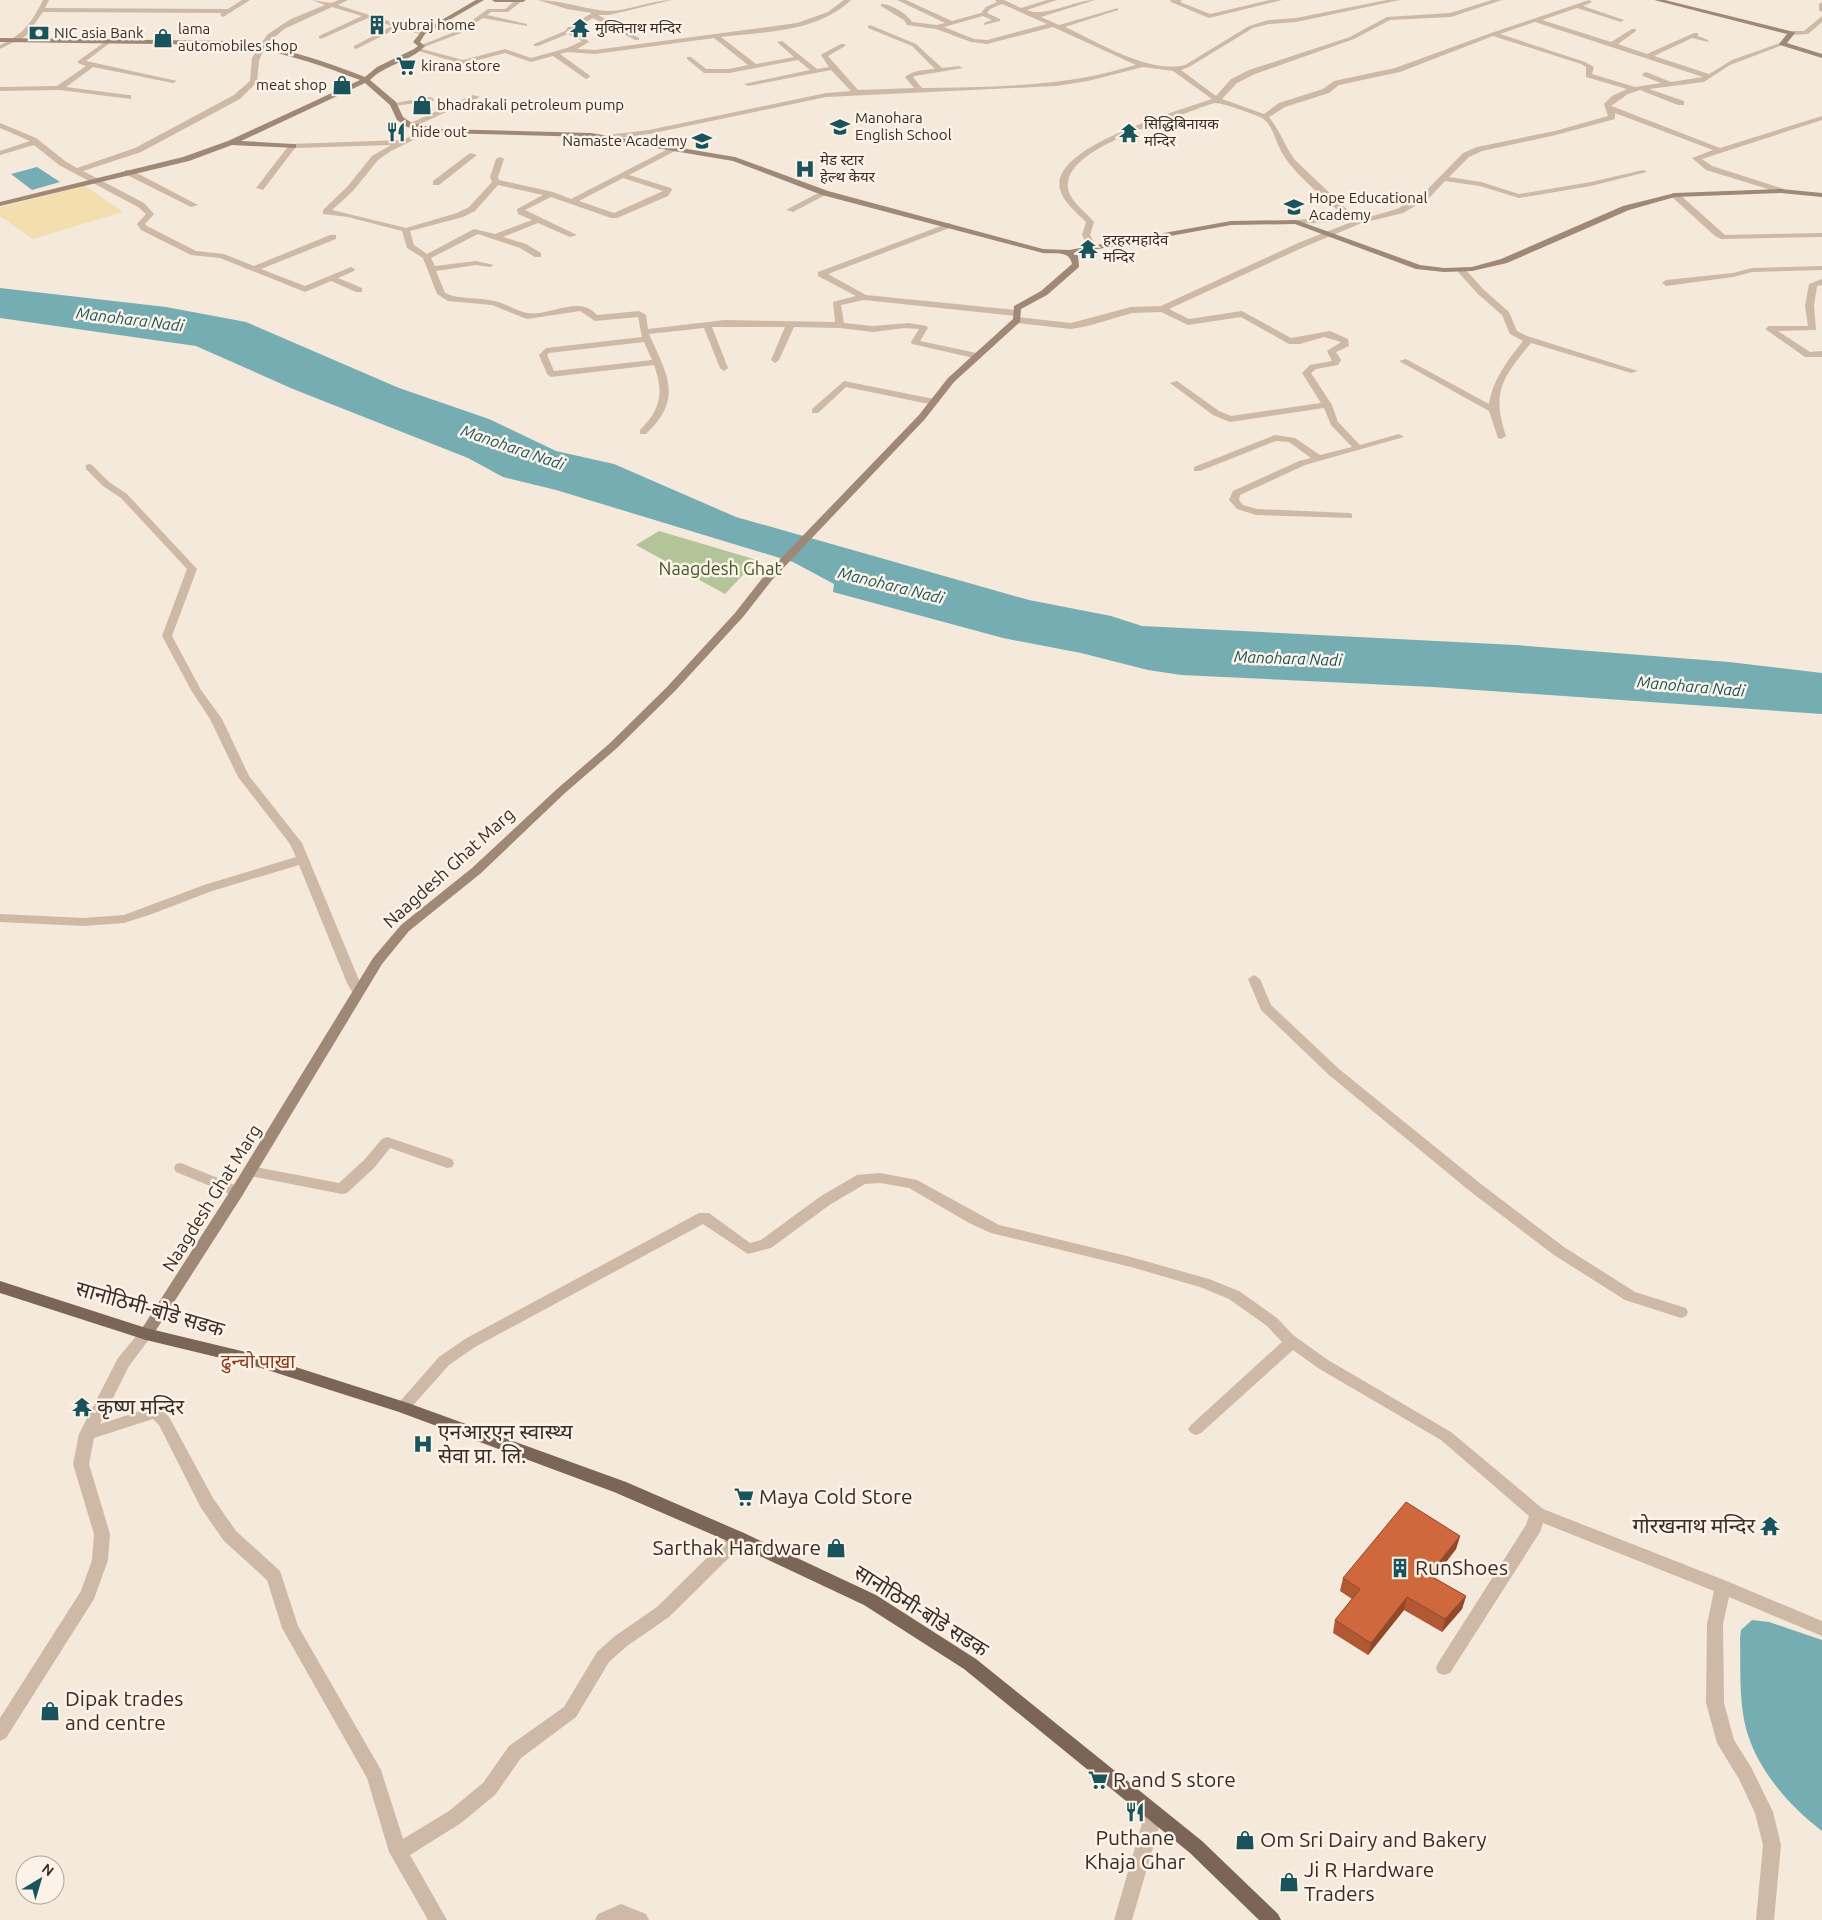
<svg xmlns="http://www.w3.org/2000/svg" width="1822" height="1920" font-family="Ubuntu,'Noto Sans Devanagari',sans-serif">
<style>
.green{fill:#b3c499}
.sand{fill:#f2deae}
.water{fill:#76adb3}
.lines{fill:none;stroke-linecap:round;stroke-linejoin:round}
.street{fill:#cdb9a5;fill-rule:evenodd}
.secondary{fill:#a08876;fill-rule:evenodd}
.primary{fill:#7b6556;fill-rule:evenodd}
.wall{fill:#b25934}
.shaded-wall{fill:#91492a}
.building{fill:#cf683c;stroke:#91492a}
.labels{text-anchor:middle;stroke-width:5;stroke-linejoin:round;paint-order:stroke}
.far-poi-label{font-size:15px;fill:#382d27;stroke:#fbf3e7;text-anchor:start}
.far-water-label{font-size:16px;font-style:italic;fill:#19545c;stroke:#fbf3e7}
.park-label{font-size:18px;fill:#445828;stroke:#fbf3e7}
.street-label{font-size:18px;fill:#382d27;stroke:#fbf3e7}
.neighbourhood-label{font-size:19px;fill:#8d3b19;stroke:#fbf3e7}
.near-street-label{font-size:21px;fill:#382d27;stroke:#fbf3e7}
.near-poi-label{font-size:21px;fill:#382d27;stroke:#fbf3e7;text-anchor:start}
</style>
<rect width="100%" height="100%" fill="#f4e9da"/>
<path class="green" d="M659,531L757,560L725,594L636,545Z"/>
<path class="sand" d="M85,186L123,212L33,239L0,216V207Z"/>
<path class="water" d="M37,167L60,182L32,190L11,174Z
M0,288L166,307L246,322L399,388L489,419L556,451L614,464L736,517L1029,600L1111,616L1142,626L1515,645L1729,662L1822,673V714L1433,687L1181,675L1148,670L1081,653L1003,638L833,592L834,584L793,562L556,490L503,477L468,458L293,389L196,346L0,318Z
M1752,1620L1769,1622L1822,1640V1831C1791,1807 1762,1775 1749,1738C1738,1707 1741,1669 1740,1638L1741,1630Z"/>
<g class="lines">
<path class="street" d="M43,0H49L45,8L228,9L242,0H250L223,17L220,15L222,13L43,12L26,36L0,49V45C23,35 32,22 43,0Z
M312,0L331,3L339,0H348L338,5L426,33L423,35L398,28L356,49L354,48V46L392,26L368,18L321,39L319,38V36L362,16L332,7L284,29L265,46L259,61L257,82L240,99L141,152L83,171L144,203L154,214L145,224L147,226L196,251L224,254L254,266L330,235H336V239L261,269L305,286L351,267L355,269L354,271L338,278L362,288V292H356L331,281L305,292L220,258L191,255L141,230L137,224L146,214L138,207L59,165L34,145L0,155V151L30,141L0,128V123L36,138L65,161L77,168L135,148L234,95L250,81L252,58L259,46L268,34L291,19L325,5Z
M516,0L522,1L508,12H491L487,15L527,24V26L483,18L461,33L424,47L419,46L457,31L488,9H505Z
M538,0C561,0 584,9 607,11C626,12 651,0 672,0L609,15H598L639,38V40H635L593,18L573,29L572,31L583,36L589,42L577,49L595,50L797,23L828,12L844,0H851C818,32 764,32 721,37L756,64L794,57L777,42L782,41L817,69L829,67L821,55L822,54L841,44H845V46L828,56L858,90L914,88L905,77C913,70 925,70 935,69L912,46L868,28V26L870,25L916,44L942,68L959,66L963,68L915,76L913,77L922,88C977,87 1033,87 1087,77C1104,74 1120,69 1136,65L1053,27L987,44L971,42L936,29L907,25L904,20L881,6V4C889,3 908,14 912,22L937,25L945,23L897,0H906L952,21L981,13L986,7L997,2L995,0H1004L1021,8L1047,0H1057L1027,10C1044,18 1075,0 1095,0L1041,17L1059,25L1118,8V10L1065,27C1098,42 1148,74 1185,65L1249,26L1269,20L1296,18L1387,0H1400L1296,22L1269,24L1253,28L1189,67L1181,70L1216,96L1231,79L1249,70L1350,37L1387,17L1450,13L1492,0H1502L1451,17L1390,20L1354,39L1255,74L1237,83L1222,99L1264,114L1279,103L1323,89L1334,81L1395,68L1491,33L1589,0L1592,2L1583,6L1624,20L1621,22L1577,8L1542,20L1611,42L1632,29H1636V31L1618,44L1647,54L1694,33H1698V36L1708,40V42L1692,38L1654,56L1709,74L1732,60L1780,43L1785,44L1730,65L1704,82L1649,89L1684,101V105H1678L1640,90L1628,94L1611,106L1614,107L1720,148L1822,116V120L1702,159L1712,166L1784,189L1785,191L1781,193L1706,170L1692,158L1713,150L1615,113V119L1556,135L1482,151L1469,157L1449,177L1481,182L1519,194L1591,182L1643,170L1647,172L1591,186L1519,198L1480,186L1445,181L1429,198L1403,213L1362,223L1304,247L1169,309L1189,319L1242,311L1291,338L1330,331L1348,339L1349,346L1336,352L1341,360L1338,365L1316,369L1311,373L1332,405L1338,422L1360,445L1399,434L1404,437L1305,465L1240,495L1239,500L1243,505L1257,509L1349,513L1352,514V518L1256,515L1237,509L1229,500L1233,491L1299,461L1311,458L1289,442L1276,441L1200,471H1194V467L1275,435L1295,438L1320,455L1352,447L1331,425L1324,408L1230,422L1213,415L1170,383L1177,381L1219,411L1231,416L1321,403L1302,373L1310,365L1332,361L1327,351L1341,342L1324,337L1300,344H1289L1241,317L1188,325L1161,312L1132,313L1088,326L1071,329L1017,323L1013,320L1017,317L1071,323L1131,307L1161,306L1298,243L1354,221L1293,224L1292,222L1296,220L1344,216C1324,197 1294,175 1281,151C1275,140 1273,125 1262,118C1256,115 1221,102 1215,103C1202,106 1188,113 1175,117C1148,127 1073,149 1068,182C1065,198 1085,211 1094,222L1090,235L1096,246L1092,248H1089L1082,235L1086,222C1077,213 1063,202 1060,189C1049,146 1182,110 1212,99L1173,71L1143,67L1088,81L1056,86L826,97L649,134L610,139L606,137L607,135L649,130L826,93L851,91L831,70L748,86L744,84L810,70L798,60L729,73H704L687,59V57H691L706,69H729L748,65L714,38L595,54L567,52L560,54L589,75L590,77L586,79L553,56L531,62L505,53L463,64L415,50L418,48L463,60L505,49L531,58L567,48L582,41L568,34L538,46H534V44L565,31L568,27L592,13L567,9ZM1002,4L1047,24L987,40L974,39L944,27L983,16L992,20L984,23V25L1000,21V19L987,13L990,9ZM1535,22L1703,77L1671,82L1646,72L1642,74L1643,76L1661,83L1635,87L1592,74L1594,67L1585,62L1500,34ZM1493,36L1581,64L1586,67V77L1627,89L1612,96L1604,104L1608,116L1555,131L1477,147L1463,153L1423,194L1397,209L1362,219L1354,216L1295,160C1285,146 1280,131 1269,117L1285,107L1329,93L1339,85L1400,72Z
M1170,0H1182L1180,2L1210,14L1270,0H1282L1209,18L1171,2Z
M1822,2V12L1819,10V4Z
M1822,16V22L1808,34L1792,35L1789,33L1792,31H1804Z
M109,39L111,40V42L86,61L177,81L173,83L93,67L66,87L128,95H131V99L59,90L0,91V87L57,86L86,66L78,63V61Z
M473,95L480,97L413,127L406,125Z
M430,97L434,99L433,101L393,106L389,104Z
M427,128L434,130L391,151L378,160L353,191L332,210L406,228L457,213L469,207L492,182L490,177L496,159L500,157L504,159L498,177L499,180L553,192L571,199L672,147L679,149L629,175L671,188L672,190L668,196L617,218H611L551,197L525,210L577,235L570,237L538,223L503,237L526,244L541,253V257H535L520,248L478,234L431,258L435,266L476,261L494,265L490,267L476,265L436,271L445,293C460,300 478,297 494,301C505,303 516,311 527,313C550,317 579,294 597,315L639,311L646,315L648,329L725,320L835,322L833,302L856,296L818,276V272L949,223L953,225L952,227L828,274L866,295L1016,310L1020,313L1016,316L864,300L841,305L844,323L873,326L909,323L927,326L928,328L920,341L981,354V358L978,359L912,344L911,342L919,329L904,328L873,332L840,328L794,327L779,360L775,363L771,360L785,327H712L728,368L724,371L720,368L704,328L649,334C667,375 684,398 646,434H640V430C661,409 664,393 654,365L551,377L547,374L539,355L546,348L642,337L638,317L595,321L580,311L527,319L492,305L448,301L437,294L423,258L407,248L402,231L348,217L323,214V210L347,187L372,156L391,145L295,148L263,190L256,188L290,144L403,140ZM623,178L663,191L614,213L579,201ZM498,185L543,195L517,209L518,214L532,220L495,234L474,229L427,254L414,245L410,231L463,217L475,211ZM644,342L652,360L554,371L547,355L549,353Z
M470,153L477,155L439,185H433V181Z
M125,170H131L198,205L191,207L125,174Z
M822,191L829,193L793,212L786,210Z
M1672,193H1678L1725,235L1822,233V237L1721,239L1715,236L1672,197Z
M1822,266V270L1752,272L1733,277L1666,286L1662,283L1666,280L1733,273L1752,268Z
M1458,268H1464L1484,290L1509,312L1517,331L1527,336L1638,371L1631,373L1531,343C1503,377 1491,392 1506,436L1501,439L1498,438L1489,411L1399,361L1406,359L1489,404C1493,379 1508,360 1523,341L1510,334L1502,315L1478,294L1458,272Z
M1822,279V285L1817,286L1814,306L1816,330L1778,331L1810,352L1822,351V357H1805L1765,329L1769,326H1808L1805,306L1809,284Z
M844,381L934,399L939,402L934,405L846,387L818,413H812V409Z
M89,464L92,465L109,482L127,494L197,569L172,636L201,690L222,719L249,776L302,843L364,992L362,995H354L347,983L299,865L212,891L152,914L124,923L84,926L0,922V914L84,918L124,915L204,885L296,857L290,844L238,777L210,719L191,690L162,636L187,569L121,498L103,486L86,469V465Z
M1254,975L1260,979L1271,1005L1339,1069L1481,1184L1564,1247L1635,1292L1686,1308L1688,1312L1686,1316L1681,1318L1625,1300L1554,1255L1471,1192L1329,1075L1261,1010L1248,979Z
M387,1137L452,1159L454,1163L452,1167L447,1168L390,1148L374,1168L347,1193L342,1194L250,1176L245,1175L243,1171L245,1167L250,1166L339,1183L364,1160L382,1139Z
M181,1163L242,1188L244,1192L242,1196L237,1197L176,1172L174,1168L176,1164Z
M880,1173L917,1180L999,1225L1131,1257L1209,1279L1239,1291L1277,1318L1293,1335L1328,1360L1451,1432L1543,1509L1729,1582L1822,1621V1636L1729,1597L1723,1624L1724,1703L1734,1740L1751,1767L1773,1812L1781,1845L1774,1920H1756L1763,1845L1755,1813L1739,1779L1717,1743L1706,1703L1707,1624L1714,1591L1543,1523L1540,1532L1450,1673L1444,1675L1438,1673L1436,1668L1438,1663L1526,1525L1529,1516L1441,1440L1318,1368L1293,1350L1201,1433L1196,1435L1191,1433L1188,1429L1191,1425L1282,1342L1267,1326L1229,1299L1200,1287L1131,1267L991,1233L969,1223L909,1188L880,1183L865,1184L831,1204L771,1248L748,1254L703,1224L475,1347L449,1365L408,1411L403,1413L398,1411L395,1407L439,1357L465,1339L699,1213H709L750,1243L761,1240L821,1196L857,1175Z
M146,1328L151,1330L153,1334L129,1366L100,1424L156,1406L161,1408L169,1417L213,1498L236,1531L280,1571L298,1626L381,1770L403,1839L449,1811L483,1783L509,1746L564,1707L597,1652L615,1636L657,1607L732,1533L738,1531L744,1533L746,1538L744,1543L669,1617L627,1646L609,1662L576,1717L521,1758L495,1795L461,1823L410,1855L447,1920H428L389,1852L367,1778L282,1628L267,1580L224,1541L201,1508L159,1425L153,1419L94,1438L89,1464L110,1534L108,1560L94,1599L6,1738L0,1741V1718L81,1591L92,1560L94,1534L73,1464L79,1434L118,1358L141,1330Z
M1154,1805L1160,1807L1163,1813L1132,1920H1114L1145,1813L1148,1807Z
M621,1904L646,1914L649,1920H595L598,1914Z"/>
<path class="secondary" d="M476,0H484L425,34L420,42L425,46C410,62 386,64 370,80L396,102L403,117L412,123L439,129L591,133L735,157L828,191L1043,249L1069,250L1231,221L1296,220L1420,265L1444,268L1472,267L1501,259L1623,206L1675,193L1781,189L1822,193V197L1781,193L1675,197L1629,210L1507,263L1472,271L1444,272L1416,269L1295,224L1231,225L1076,253L1078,256L1079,267L1047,295L1021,309L1020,322L954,382L925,419L772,580L743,617L675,691L617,748L565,793L480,874L409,931L382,964L242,1196L151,1338L146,1340L141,1338L139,1334L141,1330L232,1188L373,958L401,925L472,868L557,789L609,744L667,687L735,613L764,576L919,415L948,378L1013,319L1014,306L1041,291L1072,264C1069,250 1056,254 1043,253L822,195L733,161L591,137L439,133L407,127L397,120L390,105L365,83L241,141L293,144H296V148L232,145L189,161L0,206V202L183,157L228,141L360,80C318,64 277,50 232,45L0,42V38L232,41C278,46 322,60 365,77L377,67L414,49L418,46L413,42L421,32Z
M492,0H526L523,2H495Z
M1654,0H1665L1794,32L1795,33L1787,43L1822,54V58L1780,45L1779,44L1787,34Z"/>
<path class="primary" d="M0,1281L146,1328L258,1355L408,1403L626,1482L744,1533L876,1595L976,1659L1202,1841L1278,1914L1281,1920H1259L1190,1853L964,1669L864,1605L732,1543L614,1492L399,1412L258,1367L146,1340L0,1293Z"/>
</g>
<path class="wall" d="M1460,1536L1456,1549L1434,1578L1466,1596L1462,1609L1442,1632L1404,1610L1368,1655L1333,1633L1335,1620L1352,1599L1340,1591L1343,1578Z"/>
<path class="shaded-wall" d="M1460,1536L1456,1549L1426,1588L1429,1575Z
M1466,1596L1462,1609L1442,1632L1445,1619Z
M1407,1597L1404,1610L1368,1655L1371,1643Z"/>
<path class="building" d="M1406,1502L1460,1536L1429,1575L1466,1596L1445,1619L1407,1597L1371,1643L1335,1620L1360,1589L1343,1578Z"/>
<defs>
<symbol id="building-bare" viewBox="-9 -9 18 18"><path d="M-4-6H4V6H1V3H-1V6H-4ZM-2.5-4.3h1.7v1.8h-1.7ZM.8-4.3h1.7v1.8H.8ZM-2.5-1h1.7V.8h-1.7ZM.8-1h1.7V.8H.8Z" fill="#19545c" stroke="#fbf3e7" stroke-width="2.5" paint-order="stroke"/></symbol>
<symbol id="temple-bare" viewBox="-9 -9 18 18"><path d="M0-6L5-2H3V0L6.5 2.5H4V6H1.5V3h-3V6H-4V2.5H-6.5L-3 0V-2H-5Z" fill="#19545c" stroke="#fbf3e7" stroke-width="2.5" paint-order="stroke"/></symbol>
<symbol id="bank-bare" viewBox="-9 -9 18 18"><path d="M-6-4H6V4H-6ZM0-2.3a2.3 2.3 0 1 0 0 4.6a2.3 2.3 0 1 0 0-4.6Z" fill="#19545c" stroke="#fbf3e7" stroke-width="2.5" paint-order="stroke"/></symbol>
<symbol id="shop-bare" viewBox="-9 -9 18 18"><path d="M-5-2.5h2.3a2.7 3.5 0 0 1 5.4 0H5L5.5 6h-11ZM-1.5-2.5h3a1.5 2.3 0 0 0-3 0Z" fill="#19545c" stroke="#fbf3e7" stroke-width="2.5" paint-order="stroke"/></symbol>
<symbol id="supermarket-bare" viewBox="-9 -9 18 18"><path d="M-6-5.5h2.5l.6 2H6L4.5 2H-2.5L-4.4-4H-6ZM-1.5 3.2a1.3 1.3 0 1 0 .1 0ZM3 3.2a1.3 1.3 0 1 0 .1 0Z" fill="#19545c" stroke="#fbf3e7" stroke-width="2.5" paint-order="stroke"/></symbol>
<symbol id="school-bare" viewBox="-9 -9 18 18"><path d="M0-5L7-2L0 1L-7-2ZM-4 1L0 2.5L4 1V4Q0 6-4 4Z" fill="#19545c" stroke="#fbf3e7" stroke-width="2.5" paint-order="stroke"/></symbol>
<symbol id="restaurant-bare" viewBox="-9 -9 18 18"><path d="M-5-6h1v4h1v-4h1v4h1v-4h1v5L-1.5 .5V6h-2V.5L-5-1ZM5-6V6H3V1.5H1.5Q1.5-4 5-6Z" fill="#19545c" stroke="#fbf3e7" stroke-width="2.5" paint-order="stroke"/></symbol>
<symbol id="hospital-bare" viewBox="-9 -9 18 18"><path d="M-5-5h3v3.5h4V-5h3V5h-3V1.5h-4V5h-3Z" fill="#19545c" stroke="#fbf3e7" stroke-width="2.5" paint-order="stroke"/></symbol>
</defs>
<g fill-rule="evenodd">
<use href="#building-bare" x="363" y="11" width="28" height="28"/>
<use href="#temple-bare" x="566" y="14" width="28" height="28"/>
<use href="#bank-bare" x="25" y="19" width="28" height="28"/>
<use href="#shop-bare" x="149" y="24" width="28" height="28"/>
<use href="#supermarket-bare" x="392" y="52" width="28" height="28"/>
<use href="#shop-bare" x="328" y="71" width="28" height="28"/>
<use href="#shop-bare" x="408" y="91" width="28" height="28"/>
<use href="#school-bare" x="826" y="113" width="28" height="28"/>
<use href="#restaurant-bare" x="382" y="118" width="28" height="28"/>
<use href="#temple-bare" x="1115" y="119" width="28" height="28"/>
<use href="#school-bare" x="688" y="127" width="28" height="28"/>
<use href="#hospital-bare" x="791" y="155" width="28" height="28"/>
<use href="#school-bare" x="1280" y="193" width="28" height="28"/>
<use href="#temple-bare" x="1074" y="235" width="28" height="28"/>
<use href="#temple-bare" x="68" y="1393" width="28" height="28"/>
<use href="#hospital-bare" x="409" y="1430" width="28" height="28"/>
<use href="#supermarket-bare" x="730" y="1483" width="28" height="28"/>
<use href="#temple-bare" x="1756" y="1512" width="28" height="28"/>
<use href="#shop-bare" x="822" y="1534" width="28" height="28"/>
<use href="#building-bare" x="1386" y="1554" width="28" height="28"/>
<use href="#shop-bare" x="36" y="1697" width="28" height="28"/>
<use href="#supermarket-bare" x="1084" y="1766" width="28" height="28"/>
<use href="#restaurant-bare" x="1121" y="1798" width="28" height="28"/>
<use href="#shop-bare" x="1231" y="1826" width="28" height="28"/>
<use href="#shop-bare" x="1275" y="1868" width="28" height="28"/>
</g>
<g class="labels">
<g class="far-poi-label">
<text x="392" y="30">yubraj home</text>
<text x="595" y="33">मुक्तिनाथ मन्दिर</text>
<text x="178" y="34">lama<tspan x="178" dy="17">automobiles shop</tspan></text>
<text x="54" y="38">NIC asia Bank</text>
<text x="421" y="71">kirana store</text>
<text x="327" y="90" text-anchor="end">meat shop</text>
<text x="437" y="110">bhadrakali petroleum pump</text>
<text x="855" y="123">Manohara<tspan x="855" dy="17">English School</tspan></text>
<text x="1144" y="129">सिद्धिबिनायक<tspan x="1144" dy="17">मन्दिर</tspan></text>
<text x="411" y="137">hide out</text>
<text x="687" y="146" text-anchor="end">Namaste Academy</text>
<text x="820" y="165">मेड स्टार<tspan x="820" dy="17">हेल्थ केयर</tspan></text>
<text x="1309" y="203">Hope Educational<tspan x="1309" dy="17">Academy</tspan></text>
<text x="1103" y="245">हरहरमहादेव<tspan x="1103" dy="17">मन्दिर</tspan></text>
</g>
<g class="far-water-label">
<text transform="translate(130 319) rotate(7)" y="6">Manohara Nadi</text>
<text transform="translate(513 447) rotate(19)" y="6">Manohara Nadi</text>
<text transform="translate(891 585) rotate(14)" y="6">Manohara Nadi</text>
<text transform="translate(1288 658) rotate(2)" y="6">Manohara Nadi</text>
<text transform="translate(1691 686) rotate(5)" y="6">Manohara Nadi</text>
</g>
<g class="park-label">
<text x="720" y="575">Naagdesh Ghat</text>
</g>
<g class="street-label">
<text transform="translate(449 868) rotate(-42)" y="6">Naagdesh Ghat Marg</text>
<text transform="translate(212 1198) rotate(-58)" y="6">Naagdesh Ghat Marg</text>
</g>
<g class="neighbourhood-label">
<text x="258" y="1368">ढुन्चो पाखा</text>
</g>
<g class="near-street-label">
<text transform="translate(150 1309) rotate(16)" y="7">सानोठिमी-बोडे सडक</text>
<text transform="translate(921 1611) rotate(32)" y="7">सानोठिमी-बोडे सडक</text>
</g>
<g class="near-poi-label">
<text x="97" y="1414">कृष्ण मन्दिर</text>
<text x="438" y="1439">एनआरएन स्वास्थ्य<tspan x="438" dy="24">सेवा प्रा. लि.</tspan></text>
<text x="759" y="1504">Maya Cold Store</text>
<text x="1755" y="1533" text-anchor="end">गोरखनाथ मन्दिर</text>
<text x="821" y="1555" text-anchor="end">Sarthak Hardware</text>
<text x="1415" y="1575">RunShoes</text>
<text x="65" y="1706">Dipak trades<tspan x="65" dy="24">and centre</tspan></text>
<text x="1113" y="1787">R and S store</text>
<text x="1135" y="1845" text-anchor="middle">Puthane<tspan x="1135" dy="24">Khaja Ghar</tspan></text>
<text x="1260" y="1847">Om Sri Dairy and Bakery</text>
<text x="1304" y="1877">Ji R Hardware<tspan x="1304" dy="24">Traders</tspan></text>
</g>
</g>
<g transform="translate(40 1880) rotate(38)"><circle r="24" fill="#fbf3e7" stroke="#ada49a"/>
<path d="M0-4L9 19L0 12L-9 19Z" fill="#19545c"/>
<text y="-8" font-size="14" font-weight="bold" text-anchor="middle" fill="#382d27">N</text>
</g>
</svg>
